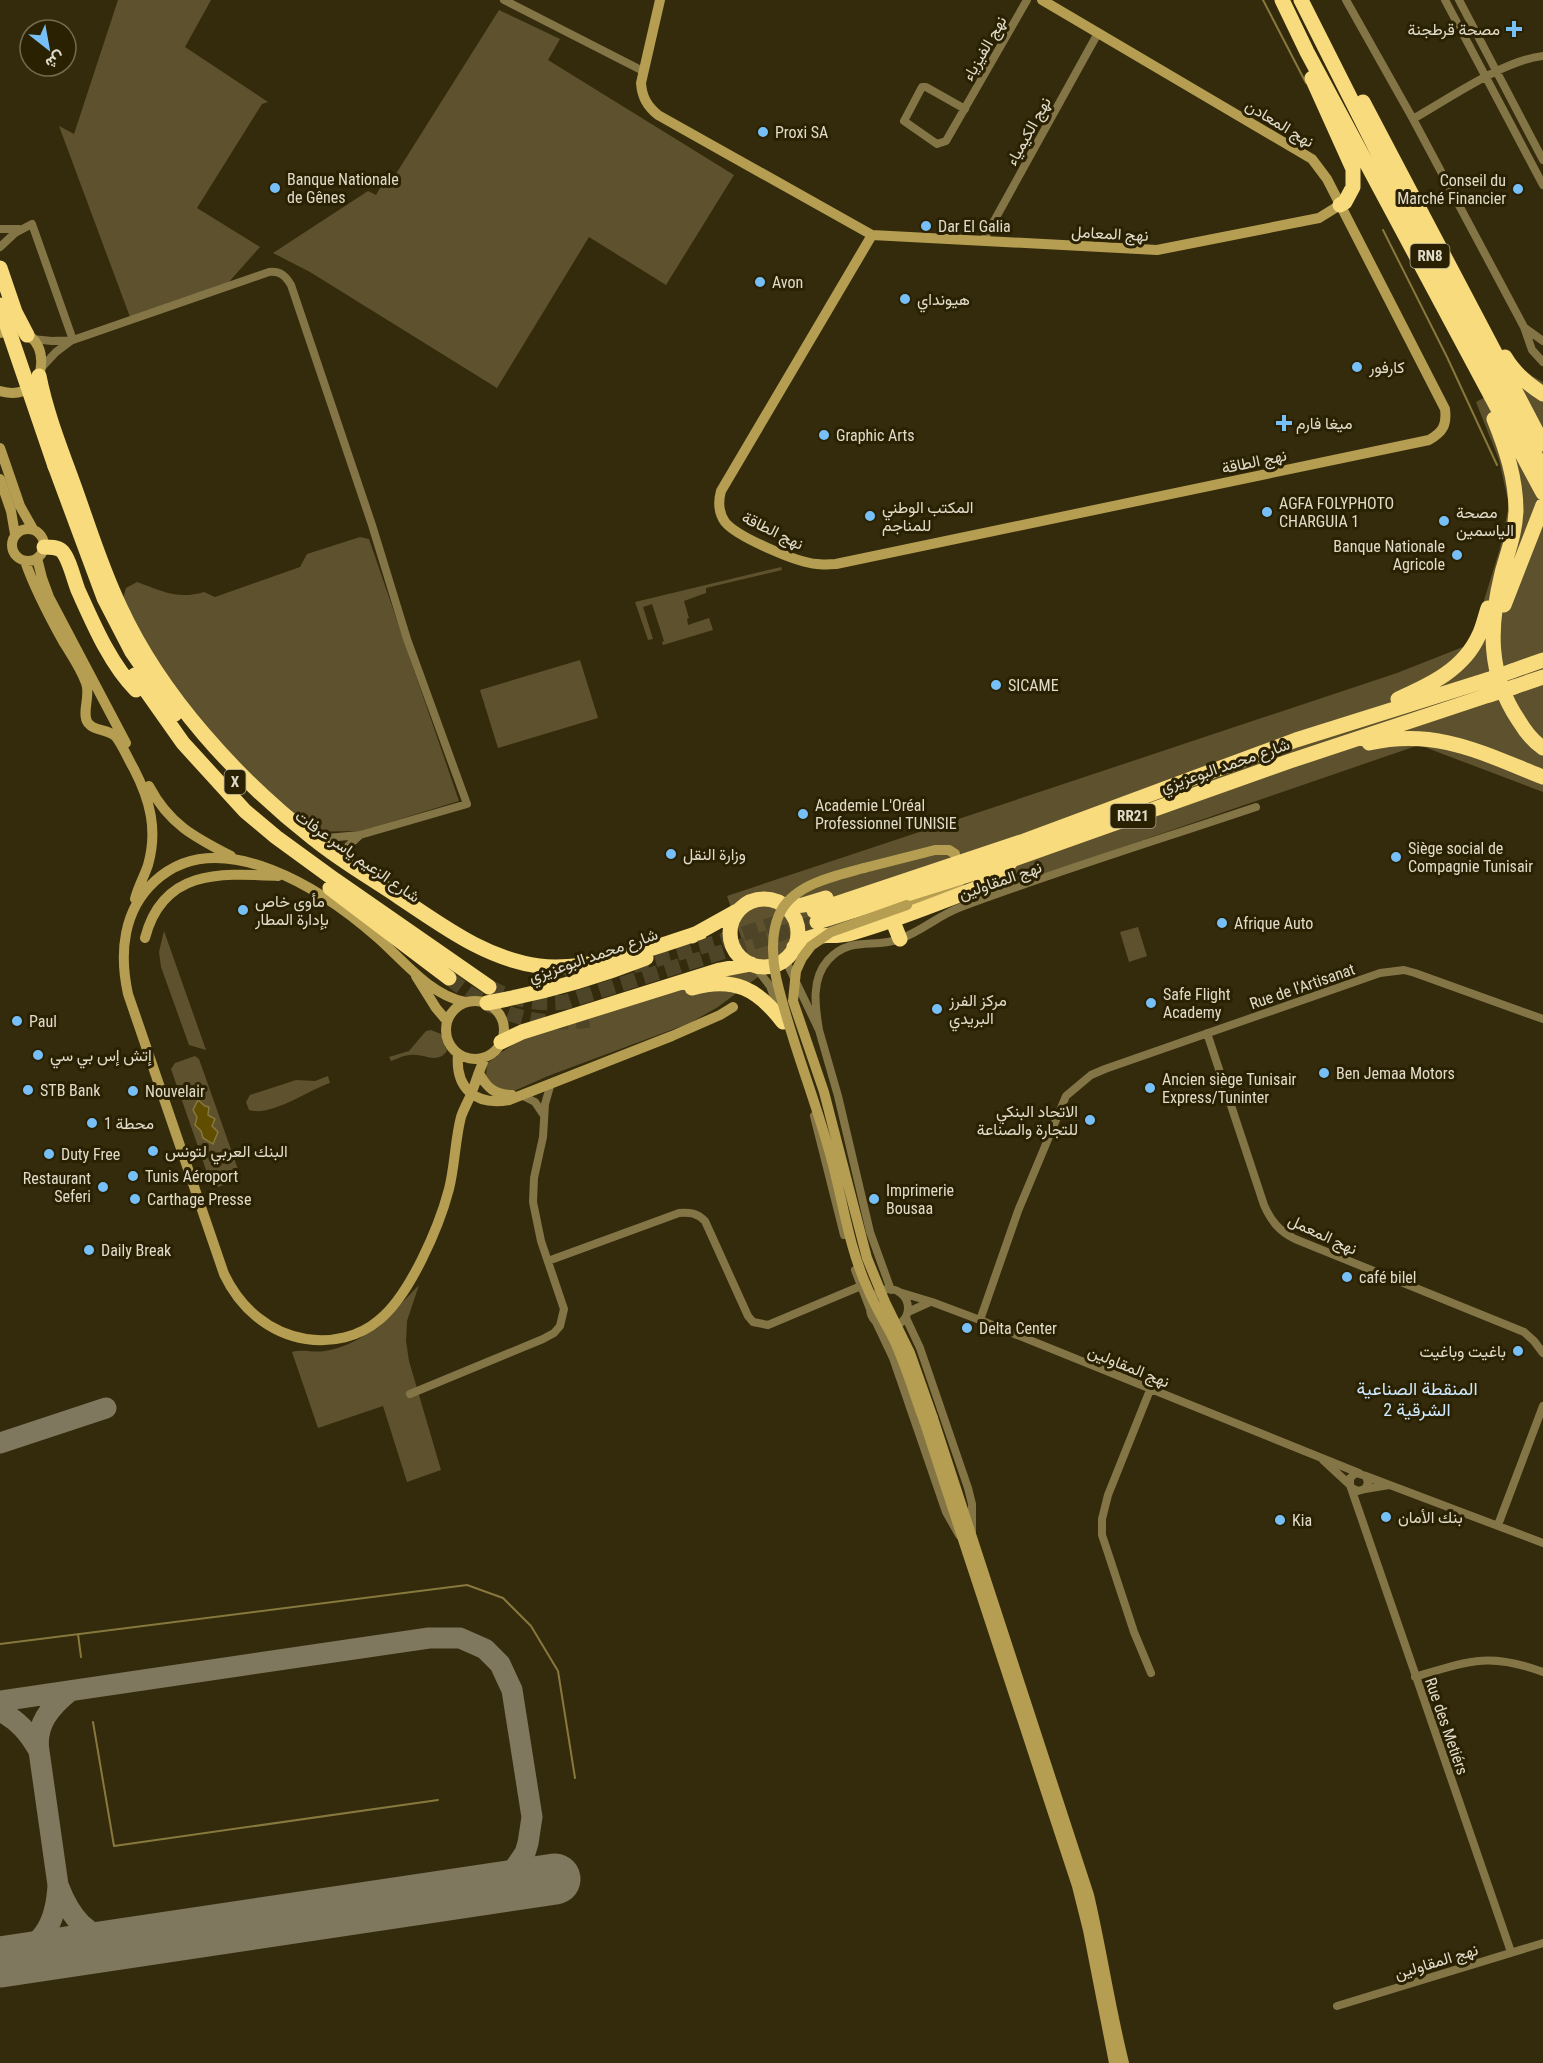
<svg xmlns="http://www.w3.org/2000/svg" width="1543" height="2063" font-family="'Roboto Condensed',Vazirmatn,sans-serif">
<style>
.green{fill:#5e522e}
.water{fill:#604d00;stroke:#87783d;stroke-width:1.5}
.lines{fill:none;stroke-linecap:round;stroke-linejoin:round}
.stream{stroke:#87783d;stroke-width:2}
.taxiway{stroke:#7f775e;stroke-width:21}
.runway{stroke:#7f775e;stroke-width:51}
.highway-tunnel{stroke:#4e4528;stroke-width:15;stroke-dasharray:15 8;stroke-linecap:butt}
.street{stroke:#837546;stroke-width:8}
.secondary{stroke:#b59e51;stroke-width:10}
.highway{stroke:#f8db7d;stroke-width:15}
.secondary-bridge{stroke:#b59e51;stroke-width:10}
.highway-bridge{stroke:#f8db7d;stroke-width:15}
.poi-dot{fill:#77c0f7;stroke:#2a2102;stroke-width:2}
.labels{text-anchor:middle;stroke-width:6;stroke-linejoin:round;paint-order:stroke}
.shield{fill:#2a2102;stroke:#aaa38e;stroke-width:1.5}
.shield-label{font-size:15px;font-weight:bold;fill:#e1dbca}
.poi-label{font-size:16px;fill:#e1dbca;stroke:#2a2102;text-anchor:start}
.street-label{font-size:16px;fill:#e1dbca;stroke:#2a2102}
.neighbourhood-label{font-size:18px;fill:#cee8fd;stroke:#2a2102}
</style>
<rect width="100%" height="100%" fill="#342b0c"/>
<path class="green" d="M118,0H211L185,47L268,102L262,104L197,208L260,247L228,283L130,317L59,126L74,134Z
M499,10L560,39L548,60L734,175L666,285L589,237L497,388L310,272L273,253L368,191L376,195L386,178L394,177Z
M1529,374L1543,382V792L1419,745L890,927L835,940L804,951L770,968L718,1007L690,1023L548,1076L514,1091L501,1092L486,1077L487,1064L497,1055L524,1038L749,960L727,896L1397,673L1468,645L1479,617L1500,548L1509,505L1499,460L1476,402Z
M360,537L369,539L459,801L361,831L298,832L182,712L122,602L126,588L137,582C162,591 178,600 204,592L215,597L300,567L307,554Z
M781,567L782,570L706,588V593L684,601L689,618L687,619L688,625L709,618L713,630L663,645L662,642L664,641L652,604L643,607L653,639L648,640L635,602Z
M580,660L598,718L498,748L480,690Z
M1138,927L1147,956L1129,962L1120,932Z
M164,931L206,1050L189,1045L161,967L159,952Z
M431,1030L441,1034L447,1051C437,1065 424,1053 410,1055C404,1055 397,1059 391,1061L389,1057L409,1051L426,1031Z
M195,1056L199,1059L240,1175L238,1180L218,1187L211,1184L171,1069L175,1063Z
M328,1076L330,1083C308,1090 272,1117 249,1110L246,1102L250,1095L296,1080L315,1081Z
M419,1285L407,1321L406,1341L409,1361L441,1470L407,1482L383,1406L318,1428L292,1352C303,1349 314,1353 325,1351C365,1345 392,1313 419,1285Z"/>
<path class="water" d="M198,1100L205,1106L209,1107L208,1115L215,1119L212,1126L218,1132L213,1144L203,1138L201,1131L195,1125L197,1117L193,1110Z"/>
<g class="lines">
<path class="stream" d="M1263,0L1306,83
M1383,230L1447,357L1497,465
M78,1634L81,1657
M0,1644L467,1585L503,1598L531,1626L558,1671L575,1778
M93,1722L114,1846L438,1800"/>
<path class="taxiway" d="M0,1443L106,1408
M0,1701L429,1638H460L485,1649L500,1664L512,1690L532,1817L528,1843L525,1853L510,1875L501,1882L475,1891
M0,1711C19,1721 29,1733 39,1751C35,1725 50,1707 70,1691
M39,1751L58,1885
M5,1961C42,1947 56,1925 58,1885C71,1919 86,1936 122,1944"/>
<path class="runway" d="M0,1962L555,1879"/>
<path class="highway-tunnel" d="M633,966L718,942L814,911
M542,976L589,974
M449,978C492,1013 533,1028 589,1020
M489,987C514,1000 537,1005 565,1002L817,922"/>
<path class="street" d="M504,0L643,71
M1346,0L1413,119L1524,327L1532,350L1543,362
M1445,0L1543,185
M1459,0L1543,160
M965,109L926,87H922L904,121L937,144L946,141L1027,0
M1413,119C1448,99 1504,60 1543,56
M0,229H19
M983,241L1098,33
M0,247L15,233L32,224L73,340
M1525,328L1543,341
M32,339L52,341L73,340L269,272C280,271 285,275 291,285L372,525L407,639L467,804L360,835L315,839
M42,367L56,352L72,340
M345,861L348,846L359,836
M785,959L819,1030L838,1096L870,1232L891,1290
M754,965L770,986L779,1011
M819,1030C815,1006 811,979 828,960C851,935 874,949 900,939C922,931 939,915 961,907C1058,871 1158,840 1256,807
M1207,1033L1264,1205C1271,1221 1279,1231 1295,1239L1524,1332L1534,1341L1543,1353
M521,1095L535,1102L543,1114
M814,1116L844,1235
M548,1261L679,1213C690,1212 697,1213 705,1221L748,1316L753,1322L768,1325L861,1286
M855,1270L870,1309
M870 1308a19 19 0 1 1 38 0a19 19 0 1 1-38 0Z
M899,1292L932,1302L980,1320L1359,1473
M908,1312L930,1302
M906,1318L920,1348L968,1488L972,1504V1531
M980,1320L1018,1211L1066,1096L1091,1075L1105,1069L1380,973L1404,970L1415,973L1543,1019
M876,1322L893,1358L946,1512L959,1535
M1150,1390L1108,1495L1102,1519V1535L1109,1556L1134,1632L1151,1673
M410,1394L543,1339L554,1333L560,1326L564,1309L541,1241L533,1202L534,1178L543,1137L545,1104L551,1083
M1323,1460L1350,1485
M1366,1476L1543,1543
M1352,1488L1358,1491L1365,1489L1368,1483L1366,1476L1356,1473L1350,1478V1485L1511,1952
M1365,1489L1389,1485
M1498,1525L1543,1406
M1415,1677C1468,1661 1489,1652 1543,1672
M1337,2006L1543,1943"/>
<path class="secondary" d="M660,0L641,83C642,97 647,106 658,115L872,235L1157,250L1319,218L1340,205
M872,235L721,491C718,502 718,512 725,522C737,537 798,563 817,564C823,565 830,564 836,564L1429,440C1443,432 1447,425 1445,409L1327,179L1312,159L1042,0
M0,333C55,316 55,407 0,391
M0,448L20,506L33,529
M0,479L11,511L15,534
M12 545a16 16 0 1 1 32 0a16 16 0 1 1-32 0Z
M37,558L42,578L49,597L126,743
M25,561C35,590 49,616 64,643C72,656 81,669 86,683C91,696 81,713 88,723C95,732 108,728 116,737C123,746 128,759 134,769C150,800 158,830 148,865C144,877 138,887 135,899
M149,786C169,824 194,837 231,856
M864,868L935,850H949L955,854
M907,905L931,897L959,883
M145,938C163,869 220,873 278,876
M416,976L436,1008L447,1021
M446 1030a29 29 0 1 1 58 0a29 29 0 1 1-58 0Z
M465,1002C430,995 404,961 378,938C326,892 220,821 155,881C123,910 119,953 128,994L224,1274C240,1308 269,1333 306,1339C332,1343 359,1337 379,1320C410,1295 439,1227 449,1189C455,1165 455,1140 461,1117C464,1108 469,1100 472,1092C476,1080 480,1069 485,1057
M458,1054C455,1088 475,1106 509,1100L672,1036L720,1015L733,1007
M479,1073C487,1088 495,1095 512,1095
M933,1418L1089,1895C1102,1951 1110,2007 1124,2063
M924,1421L1077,1886L1088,1930L1114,2063"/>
<path class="highway" d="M1282,0L1307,52L1543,493
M1301,0L1436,268L1543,470
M1312,78L1353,169V187L1345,202L1340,205
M1363,102L1543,444
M0,268L15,312L27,335
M1505,357C1513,371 1529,385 1543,394
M39,376C47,417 64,457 78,497C91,534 103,572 120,607C161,696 238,780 314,839C341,861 371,878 399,897C443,926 486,959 539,966C590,972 653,948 701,932
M1494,419C1506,449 1516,478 1516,511C1515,534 1508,551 1502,573C1489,626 1487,674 1519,721C1525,731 1534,742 1543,748
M55,466L104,598L132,652L175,714
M44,547C50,547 57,547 62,551C69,558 74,580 78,590C93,623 110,664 136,690
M1504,605L1543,505
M1512,671L1543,660
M135,675L183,743L245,811L276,837L335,880L489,987
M1514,687L1543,677
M1398,699C1430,685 1464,669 1479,635C1483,627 1485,617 1488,608
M1369,743C1437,728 1482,753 1543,777
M330,888L449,978
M730 933a34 34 0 1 1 68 0a34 34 0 1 1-68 0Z
M786,907L803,905L826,898
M814,911L1024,841L1296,740L1487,680
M892,919L900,939
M817,922L977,872L1290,761L1489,695
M692,936L737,911
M794,947C817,928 828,940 852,933C895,921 938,903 980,887L999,876L1012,860
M692,988C734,976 758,989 783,1022
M487,1003C542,993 595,978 646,958
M501,1042L522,1032L720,970L751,964"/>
<path class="secondary-bridge" d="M864,868C835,876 792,884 779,915C771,933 772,958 776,977C789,1035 812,1090 828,1147C842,1193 847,1243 867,1287C874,1305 885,1322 894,1340C906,1366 914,1394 924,1421
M907,905L831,932L811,946L802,958L796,971L793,1001L824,1092L867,1258L885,1302L910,1353L933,1418"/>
<path class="highway-bridge" d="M0,305L55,466
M1487,680L1512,671
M1489,695L1514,687"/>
</g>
<g class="poi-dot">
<path d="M1511 20h6v6h6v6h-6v6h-6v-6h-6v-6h6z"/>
<circle cx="763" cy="132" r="6"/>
<circle cx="275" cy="188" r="6"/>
<circle cx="1518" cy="189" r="6"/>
<circle cx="926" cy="226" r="6"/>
<circle cx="760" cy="282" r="6"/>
<circle cx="905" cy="299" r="6"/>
<circle cx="1357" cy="367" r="6"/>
<path d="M1281 414h6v6h6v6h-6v6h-6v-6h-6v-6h6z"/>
<circle cx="824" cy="435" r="6"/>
<circle cx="1267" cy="512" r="6"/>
<circle cx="870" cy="516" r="6"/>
<circle cx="1444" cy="521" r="6"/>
<circle cx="1457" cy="555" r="6"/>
<circle cx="996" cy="685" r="6"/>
<circle cx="803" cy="814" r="6"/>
<circle cx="671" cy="854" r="6"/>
<circle cx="1396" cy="857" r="6"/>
<circle cx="243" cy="910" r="6"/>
<circle cx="1222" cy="923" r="6"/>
<circle cx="1151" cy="1003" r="6"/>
<circle cx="937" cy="1009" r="6"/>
<circle cx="17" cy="1021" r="6"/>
<circle cx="38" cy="1055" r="6"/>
<circle cx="1324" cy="1073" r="6"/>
<circle cx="1150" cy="1088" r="6"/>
<circle cx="28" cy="1090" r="6"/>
<circle cx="133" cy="1091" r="6"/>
<circle cx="1090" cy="1120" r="6"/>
<circle cx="92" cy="1123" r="6"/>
<circle cx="153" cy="1151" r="6"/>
<circle cx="49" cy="1154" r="6"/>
<circle cx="133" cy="1176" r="6"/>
<circle cx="103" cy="1187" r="6"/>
<circle cx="135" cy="1199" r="6"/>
<circle cx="874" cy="1199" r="6"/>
<circle cx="89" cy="1250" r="6"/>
<circle cx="1347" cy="1277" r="6"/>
<circle cx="967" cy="1328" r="6"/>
<circle cx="1518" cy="1351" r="6"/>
<circle cx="1386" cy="1517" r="6"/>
<circle cx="1280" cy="1520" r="6"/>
</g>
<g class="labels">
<g class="shield">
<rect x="1410.5" y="244" width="39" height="24" rx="4.5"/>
<rect x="224.5" y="770" width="21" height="24" rx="4.5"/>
<rect x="1110.5" y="804" width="45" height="24" rx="4.5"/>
</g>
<g class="shield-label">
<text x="1430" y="261">RN8</text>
<text x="235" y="787">X</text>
<text x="1133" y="821">RR21</text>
</g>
<g class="poi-label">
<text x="1500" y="35" text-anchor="end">مصحة قرطجنة</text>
<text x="775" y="138">Proxi SA</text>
<text x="287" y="185">Banque Nationale<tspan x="287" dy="18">de Gênes</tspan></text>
<text x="1506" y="186" text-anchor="end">Conseil du<tspan x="1506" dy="18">Marché Financier</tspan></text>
<text x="938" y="232">Dar El Galia</text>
<text x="772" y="288">Avon</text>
<text x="917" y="305">هيونداي</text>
<text x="1369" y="373">كارفور</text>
<text x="1296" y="429">ميغا فارم</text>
<text x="836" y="441">Graphic Arts</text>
<text x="1279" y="509">AGFA FOLYPHOTO<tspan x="1279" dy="18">CHARGUIA 1</tspan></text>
<text x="882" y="513">المكتب الوطني<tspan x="882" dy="18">للمناجم</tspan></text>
<text x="1456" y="518">مصحة<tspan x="1456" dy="18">الياسمين</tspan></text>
<text x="1445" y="552" text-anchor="end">Banque Nationale<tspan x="1445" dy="18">Agricole</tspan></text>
<text x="1008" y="691">SICAME</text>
<text x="815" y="811">Academie L'Oréal<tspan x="815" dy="18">Professionnel TUNISIE</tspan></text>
<text x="1408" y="854">Siège social de<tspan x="1408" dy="18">Compagnie Tunisair</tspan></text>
<text x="683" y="860">وزارة النقل</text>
<text x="255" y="907">مأوى خاص<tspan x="255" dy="18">بإدارة المطار</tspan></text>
<text x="1234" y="929">Afrique Auto</text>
<text x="1163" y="1000">Safe Flight<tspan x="1163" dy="18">Academy</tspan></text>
<text x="949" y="1006">مركز الفرز<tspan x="949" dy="18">البريدي</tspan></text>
<text x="29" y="1027">Paul</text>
<text x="50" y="1061">إتش إس بي سي</text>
<text x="1336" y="1079">Ben Jemaa Motors</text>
<text x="1162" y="1085">Ancien siège Tunisair<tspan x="1162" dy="18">Express/Tuninter</tspan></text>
<text x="40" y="1096">STB Bank</text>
<text x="145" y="1097">Nouvelair</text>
<text x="1078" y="1117" text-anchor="end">الاتحاد البنكي<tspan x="1078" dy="18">للتجارة والصناعة</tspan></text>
<text x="104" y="1129">محطة 1</text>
<text x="165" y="1157">البنك العربي لتونس</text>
<text x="61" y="1160">Duty Free</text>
<text x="145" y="1182">Tunis Aéroport</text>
<text x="91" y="1184" text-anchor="end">Restaurant<tspan x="91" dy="18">Seferi</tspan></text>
<text x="886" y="1196">Imprimerie<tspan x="886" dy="18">Bousaa</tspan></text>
<text x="147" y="1205">Carthage Presse</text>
<text x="101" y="1256">Daily Break</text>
<text x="1359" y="1283">café bilel</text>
<text x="979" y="1334">Delta Center</text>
<text x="1506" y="1357" text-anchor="end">باغيت وباغيت</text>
<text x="1398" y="1523">بنك الأمان</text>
<text x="1292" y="1526">Kia</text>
</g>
<g class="street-label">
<text transform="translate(984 48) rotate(-60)" y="6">نهج الفيزياء</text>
<text transform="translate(1280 123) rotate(31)" y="6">نهج المعادن</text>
<text transform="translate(1028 131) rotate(-61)" y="6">نهج الكيمياء</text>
<text transform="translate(1110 233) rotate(3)" y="6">نهج المعامل</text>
<text transform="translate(1254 461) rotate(-12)" y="6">نهج الطاقة</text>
<text transform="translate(773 530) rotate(26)" y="6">نهج الطاقة</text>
<text transform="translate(1225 765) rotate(-19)" y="6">شارع محمد البوعزيزي</text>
<text transform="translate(358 856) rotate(35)" y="6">شارع الزعيم ياسر عرفات</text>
<text transform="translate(1000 880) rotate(-19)" y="6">نهج المقاولين</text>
<text transform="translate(593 955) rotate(-19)" y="6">شارع محمد البوعزيزي</text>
<text transform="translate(1302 986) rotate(-19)" y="6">Rue de l'Artisanat</text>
<text transform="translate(1323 1234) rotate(25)" y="6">نهج المعمل</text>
<text transform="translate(1129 1366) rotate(22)" y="6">نهج المقاولين</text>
<text transform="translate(1447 1726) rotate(71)" y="6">Rue des Metiérs</text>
<text transform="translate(1436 1961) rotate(-17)" y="6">نهج المقاولين</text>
</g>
<g class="neighbourhood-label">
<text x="1417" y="1395">المنقطة الصناعية<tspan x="1417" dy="21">الشرقية 2</tspan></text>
</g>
</g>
<g transform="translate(48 48) rotate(149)"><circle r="28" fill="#2a2102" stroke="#736b52" stroke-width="1.5"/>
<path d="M0-4.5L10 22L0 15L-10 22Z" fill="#77c0f7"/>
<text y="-9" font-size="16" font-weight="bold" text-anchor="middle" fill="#e1dbca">ش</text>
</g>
</svg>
